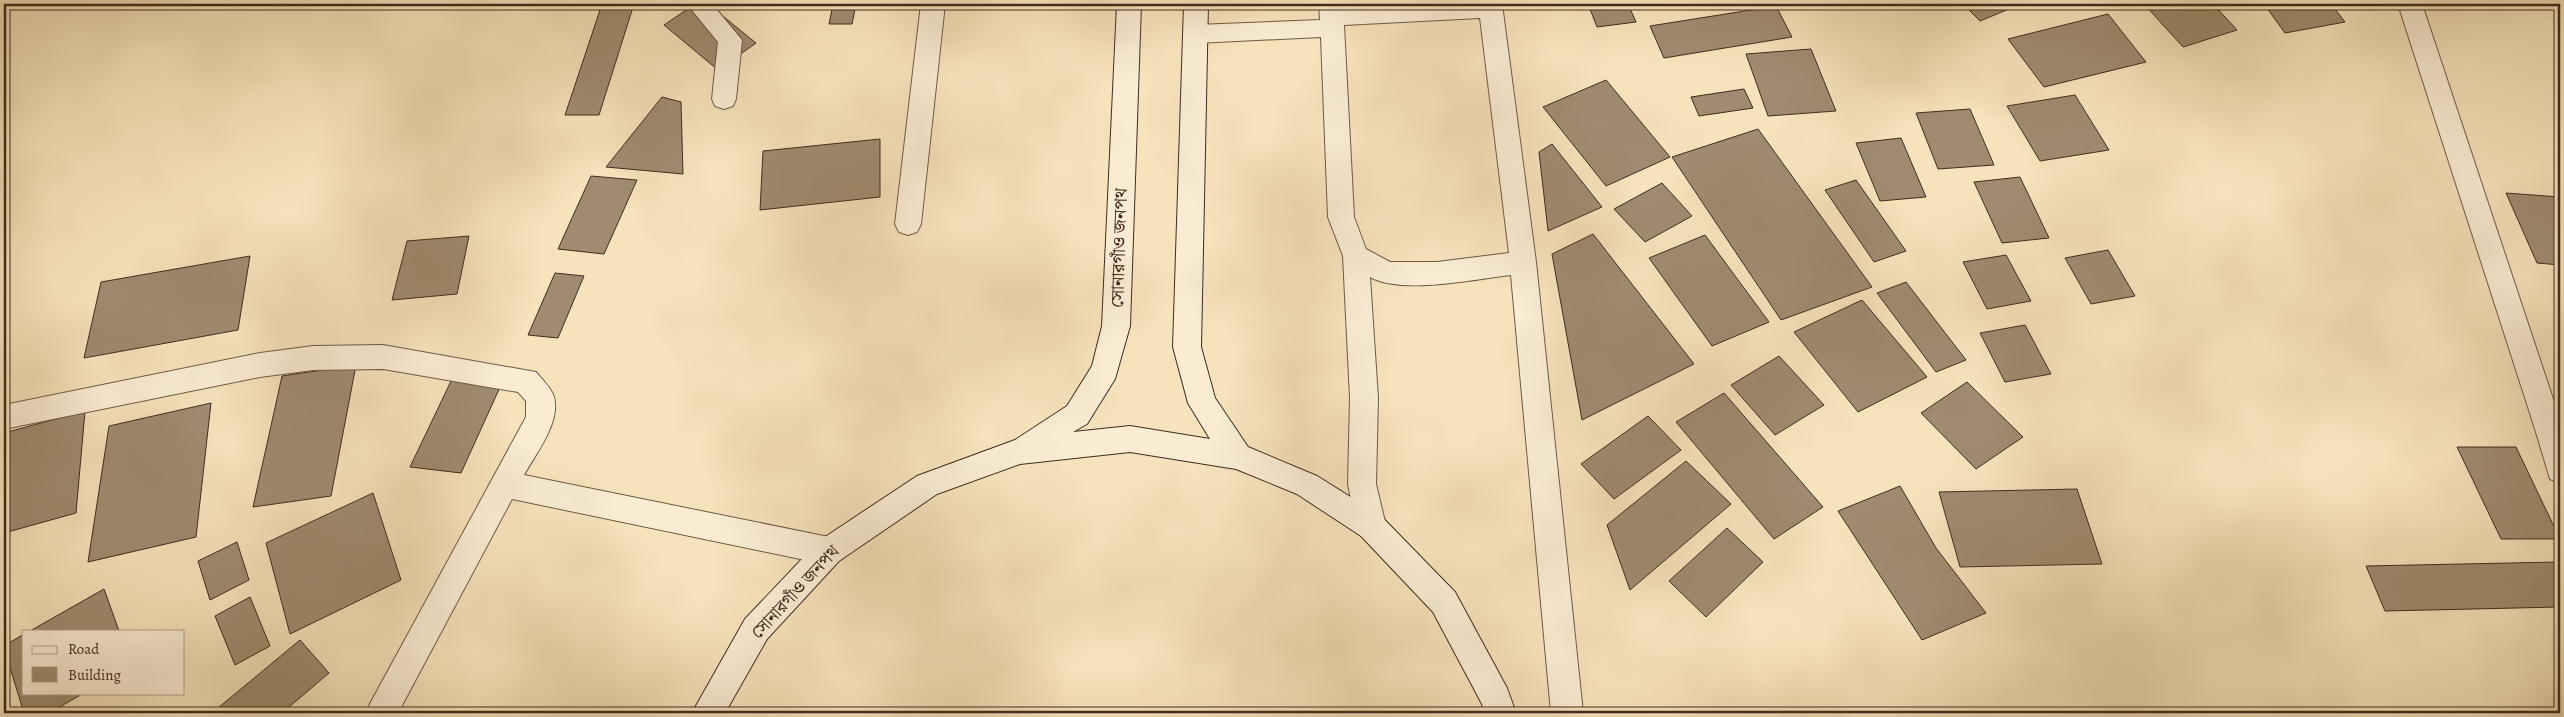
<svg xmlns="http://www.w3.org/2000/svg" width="2564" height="717" font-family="Alegreya,'Noto Serif Bengali',serif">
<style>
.building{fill:#9f8b70;stroke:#402c1f}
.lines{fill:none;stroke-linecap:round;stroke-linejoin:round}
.street-casing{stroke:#6e5a46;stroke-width:2}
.secondary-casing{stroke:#402c1f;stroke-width:2}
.street{fill:#f9ecd3;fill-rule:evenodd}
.secondary{fill:#f9ecd3;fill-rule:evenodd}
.labels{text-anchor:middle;stroke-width:4;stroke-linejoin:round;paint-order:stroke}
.street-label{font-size:18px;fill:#402c1f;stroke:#f9ecd3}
</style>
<rect width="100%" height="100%" fill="#f6e2bb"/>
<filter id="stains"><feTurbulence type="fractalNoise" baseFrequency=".004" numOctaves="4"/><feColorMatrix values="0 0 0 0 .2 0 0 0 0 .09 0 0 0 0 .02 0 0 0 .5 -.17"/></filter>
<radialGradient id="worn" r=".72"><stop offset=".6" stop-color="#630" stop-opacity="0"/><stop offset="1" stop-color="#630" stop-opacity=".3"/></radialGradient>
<path class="building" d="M602,4H634L599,115H565Z
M695,4H708L756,43L718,70L664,25Z
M833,4H856L852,24H829Z
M1588,4H1628L1636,22L1597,27Z
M1963,4H2021L1980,21Z
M2144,4H2213L2237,30L2183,47Z
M2264,4H2331L2345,22L2285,33Z
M1776,6L1792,37L1664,58L1650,26Z
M2108,14L2146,62L2044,87L2008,39Z
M1811,49L1836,111L1768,116L1746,54Z
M1606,80L1670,157L1606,186L1543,107Z
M1744,89L1753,108L1699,116L1691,97Z
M2075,95L2109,150L2040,161L2007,106Z
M662,97L681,102L683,174L606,167Z
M1970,109L1994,165L1938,169L1916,113Z
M1758,129L1872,287L1781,320L1672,157Z
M1901,138L1926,197L1880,201L1856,143Z
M880,139V197L760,210L763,151Z
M1552,144L1602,207L1548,231L1539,152Z
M591,176L637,180L604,254L558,249Z
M2020,177L2049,238L2002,243L1974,182Z
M1856,180L1906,251L1874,262L1825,190Z
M1662,183L1692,216L1645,242L1614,209Z
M2506,193L2560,197V265L2537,263Z
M1593,234L1694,364L1582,420L1552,254Z
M1705,235L1769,322L1712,346L1649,258Z
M469,236L457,294L392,300L407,241Z
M2108,250L2135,296L2091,304L2065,258Z
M2006,255L2031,301L1987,309L1963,262Z
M250,256L238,330L84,358L101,282Z
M555,273L584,276L558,338L528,335Z
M1906,282L1966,360L1936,372L1877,293Z
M1862,300L1927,377L1858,412L1794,332Z
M2025,325L2051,374L2005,382L1980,333Z
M1779,356L1824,405L1775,435L1731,385Z
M356,365L331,496L253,507L282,376Z
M452,379L501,385L461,473L410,467Z
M1967,382L2023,437L1976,469L1921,413Z
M1724,393L1823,507L1774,539L1676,422Z
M211,403L196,537L88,562L109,426Z
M85,411L76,513L4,533V433Z
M1648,416L1681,450L1614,499L1581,464Z
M2457,447H2516L2560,539H2501Z
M1686,461L1731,504L1630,590L1607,525Z
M1900,486L1936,548L1986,613L1922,640L1838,511Z
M2077,489L2102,564L1960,567L1939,492Z
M373,493L401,580L290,634L266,543Z
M1727,528L1763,562L1706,617L1669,581Z
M237,542L249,580L210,600L198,561Z
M2558,562L2560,566V607L2385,611L2366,566Z
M104,589L119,631H30Z
M250,597L270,646L235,665L215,616Z
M24,634V693H84L49,713H24L4,648V646Z
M300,640L329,673L282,713H212Z"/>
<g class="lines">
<defs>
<path id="street" d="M687,4H712L742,40L736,99L733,106L724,109L715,106L712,99L718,42Z
M921,4H945L921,224L917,232L908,235L899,232L895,224Z
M1319,4H1343V8L1421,4H1502L1536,262L1583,713H1551L1511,275C1474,279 1403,295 1370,277L1378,398L1376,484L1386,526L1381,536L1371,540L1361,536L1356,526L1348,484L1350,398L1343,256L1328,217L1321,37L1196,43L1188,40L1184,34L1188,28L1196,25L1320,20ZM1480,18L1509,253L1437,262H1390L1366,249L1354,217L1344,25Z
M2398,4H2422L2560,420V483L2550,479L2535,429Z
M383,345L536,372C542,379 549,386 553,394C563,420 536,453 524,475L829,537L839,541L844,551L839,561L829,565L512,499L398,713H365L526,417V401L518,392L383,369L313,370L260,377L4,429V405L260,353L313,346Z"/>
<path id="secondary" d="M1117,4H1141L1130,326L1115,379L1087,424L1073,432L1130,426L1210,439L1188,403L1173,347L1184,4H1208L1201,347L1215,398L1248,447L1317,476L1381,516L1455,592L1507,688L1516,713H1484L1482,704L1433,612L1361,536L1297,494L1236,469L1130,452L1020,464L937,494L839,561L767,639L725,713H692L745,619L819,541L917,476L1015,440L1067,406L1092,366L1102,326Z"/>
</defs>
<use href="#street" class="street-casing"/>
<use href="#secondary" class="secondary-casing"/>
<use href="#street" class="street"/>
<use href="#secondary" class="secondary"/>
</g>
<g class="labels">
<g class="street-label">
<text transform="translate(1119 248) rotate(-88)" y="6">সোনারগাঁও জনপথ</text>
<text transform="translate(795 592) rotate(-47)" y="6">সোনারগাঁও জনপথ</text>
</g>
</g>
<rect width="2564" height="717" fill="none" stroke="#f6e2bb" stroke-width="20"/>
<rect x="5" y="5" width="2554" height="707" fill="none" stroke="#402c1f" stroke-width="2.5"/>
<rect x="10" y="10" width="2544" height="697" fill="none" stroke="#402c1f"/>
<rect x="22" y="630" width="162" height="65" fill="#f9ecd3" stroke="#af9f8b"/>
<rect x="32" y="646" width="25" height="8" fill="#f9ecd3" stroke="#af9f8b"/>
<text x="68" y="654" font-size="15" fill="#402c1f">Road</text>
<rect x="32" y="667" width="25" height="15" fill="#9f8b70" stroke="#af9f8b"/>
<text x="68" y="680" font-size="15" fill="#402c1f">Building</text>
<rect width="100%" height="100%" filter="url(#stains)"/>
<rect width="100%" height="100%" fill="url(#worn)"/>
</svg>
